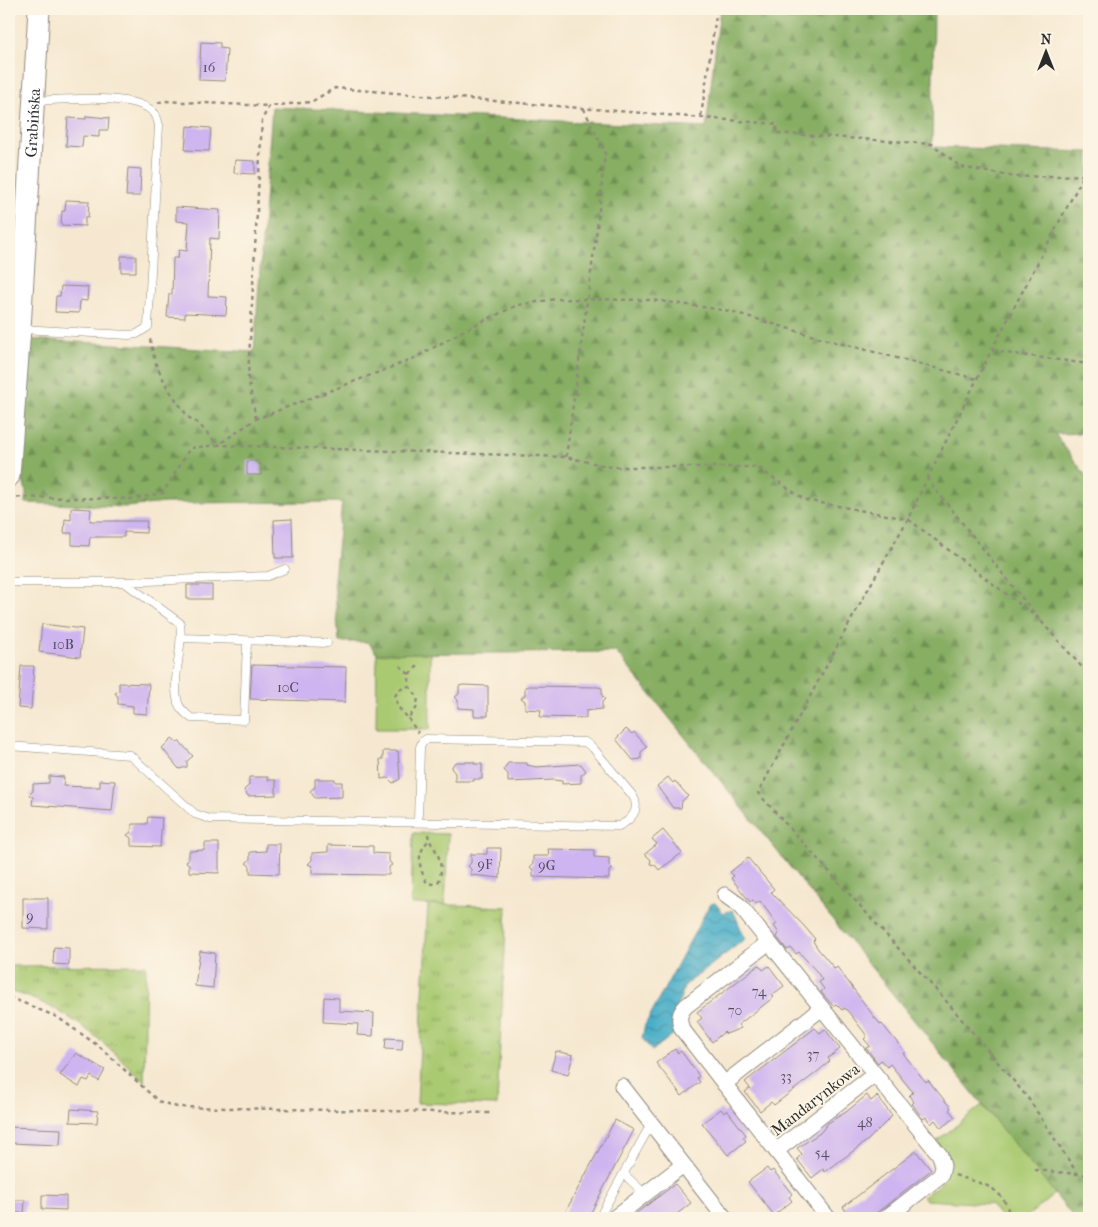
<svg xmlns="http://www.w3.org/2000/svg" width="1098" height="1227" font-family="'IM FELL French Canon',serif">
<style>
.grass{fill:url(#grass-tufts);stroke:#6a7a4e}
.forest{fill:url(#forest-firs);stroke:#596c48}
.park{fill:#aaca72;stroke:#6a7a4e}
.water{fill:url(#water-waves);stroke:#3a6c7a}
.building{fill:#ceb4f0}
.lines{fill:none;stroke-linecap:round;stroke-linejoin:round}
.lane-casing{stroke:#908a7e;stroke-width:9}
.street-casing{stroke:#908a7e;stroke-width:17}
.secondary-casing{stroke:#908a7e;stroke-width:23}
.path{stroke:#908a7e;stroke-width:2.5;stroke-dasharray:4 4;stroke-linecap:butt}
.lane{stroke:#fff;stroke-width:8}
.street{stroke:#fff;stroke-width:15}
.secondary{stroke:#fff;stroke-width:21}
.labels{text-anchor:middle;stroke-width:4;stroke-linejoin:round;paint-order:stroke}
.number-label{font-size:14px;fill:#544d5c}
.street-label{font-size:16px;fill:#2b2b2b;stroke:#fcf5e5}
</style>
<defs>
<pattern id="grass-tufts" width="24" height="20" patternUnits="userSpaceOnUse" patternTransform="scale(1.25)"><rect width="24" height="20" fill="#aaca72"/><path d="M3 7l-1-3M5 7V3M7 7l1-3M15 17l-1-3M17 17v-4M19 17l1-3" fill="none" stroke="#8ba45e"/></pattern>
<pattern id="forest-firs" width="22" height="20" patternUnits="userSpaceOnUse" patternTransform="scale(1.25)"><rect width="22" height="20" fill="#87ae64"/><path d="M5 1l3.5 6h-7zM16 11l3.5 6h-7z" fill="#6f8e53"/></pattern>
<pattern id="water-waves" width="16" height="10" patternUnits="userSpaceOnUse" patternTransform="scale(1.25)"><rect width="16" height="10" fill="#48aec8"/><path d="M0 5q4-4 8 0t8 0" fill="none" stroke="#3c8ea3"/></pattern>
</defs>
<rect width="100%" height="100%" fill="#fcf5e5"/>
<filter id="ink" filterUnits="userSpaceOnUse"><feTurbulence type="fractalNoise" baseFrequency=".02" numOctaves="2"/><feDisplacementMap in="SourceGraphic" scale="10" xChannelSelector="R" yChannelSelector="G"/><feConvolveMatrix kernelMatrix="1 2 1 2 8 2 1 2 1" color-interpolation-filters="sRGB"/></filter>
<filter id="wash" filterUnits="userSpaceOnUse"><feTurbulence type="fractalNoise" baseFrequency=".0096" numOctaves="4" result="noise"/><feDisplacementMap in="SourceGraphic" scale="20" xChannelSelector="R" yChannelSelector="G"/><feGaussianBlur stdDeviation="1.12" result="paint"/><feColorMatrix in="noise" values="0 0 0 0 0 0 0 0 0 0 0 0 0 0 0 0 0 1.4 0 .05"/><feComposite in="paint" operator="in"/></filter>
<g filter="url(#wash)">
<rect width="100%" height="100%" fill="#f6e8d0"/>
<path class="grass" d="M428,904L507,907L497,1105L417,1103Z
M146,965L144,1082C104,1041 66,1006 9,991V966Z"/>
<path class="forest" d="M720,9H934L932,147L1089,152V433L1055,434L1089,480V1218H1074L616,652L377,654L368,642H339L334,579L342,502L165,503L126,507L26,503V490L18,467L9,338L254,352L272,107L706,128Z"/>
<path class="park" d="M430,653V729H376L377,654Z
M413,833L448,834L445,905L411,904Z
M982,1105L1055,1194L1025,1218H1002L990,1204L926,1200L923,1197L942,1182L937,1141Z"/>
<path class="water" d="M715,903L723,913L733,910L745,939L684,986C681,1003 668,1015 675,1033L652,1051L642,1038L645,1025L710,904Z"/>
<g id="blocks">
<path class="building" d="M201,42L220,43V48L227,49L225,81L199,80Z
M86,116L109,118L108,130H99V137L83,136L82,147L66,146L68,118L86,119Z
M187,126L211,128L209,151L185,150Z
M235,160L255,161V174L234,173Z
M128,168L141,169L140,196H126Z
M66,200L89,201L88,217H85V226L61,225L62,211H65Z
M176,207L220,210L219,239L210,238L208,296L227,297L226,315L185,313V318L167,317L169,294H172L173,258H178L179,250L187,251L189,222L176,221Z
M121,256H136V272H121Z
M61,286L88,287L87,301L80,300L79,313L55,312L56,296H60Z
M247,461H258V464H261V475H247Z
M71,508L91,509L90,521H147L146,533L124,532V537H90L89,546L72,545V533H64L65,519L71,520Z
M292,519L293,558H275L274,520Z
M187,585H212V599H187Z
M42,624L83,629L80,657L39,652Z
M252,665L346,667L345,702L250,699Z
M21,666H34L31,709L18,708Z
M119,683L149,684L147,714L133,713V706L118,704V697L115,693L119,691Z
M463,685L488,686V716H474V709L458,708V700L455,697L459,694V686Z
M529,686L598,687L602,688V696L605,699L602,702V709L586,711V718L540,717L541,710L525,709V701L521,698L525,695V687Z
M626,729L632,734L634,732L647,747L641,752V759L633,760L616,739Z
M172,738L178,743L179,741L193,756L187,761V767L179,769L162,748Z
M383,751H398L400,779L393,783L388,778L381,779L380,759H383Z
M455,762H474V764H482V779H474V781H455V773L451,768Z
M508,763H527V765L536,767L581,764L586,771L581,775V783L562,784V781L554,780L508,782V774L504,770Z
M49,776L64,777L63,786L87,787H100V780L115,781L112,811L32,805L33,797L29,795L33,791V784L49,783Z
M249,777H268V780H276V795L248,796L244,790L249,785Z
M668,777L673,783L675,781L688,796L682,801L681,808H673L657,786Z
M315,779H335V782H342V797L315,798L310,791L315,787Z
M148,817L162,818L160,847L131,846V838L127,835L131,832L132,824H147Z
M663,830L682,853L659,870L655,865L650,864L651,860L645,854L657,844L652,839Z
M205,843H219V873L189,872V864L186,862L189,858V851L205,850Z
M266,844H280L279,874L250,873V866L246,863L250,859V852L266,851Z
M328,845L373,846V853L389,854V861L392,865L389,867V875L312,874V866L308,864L312,860V853L328,852Z
M487,848H501L500,878L471,875V869L468,866L471,863V854H487Z
M548,849L594,850V857L609,858V865L613,869L609,871V879L533,877V870L530,867L533,864V856H549Z
M748,858L774,889L771,892L804,926L815,939L813,941L818,949L835,969L837,967L875,1018L881,1025L882,1024L905,1052L903,1053L920,1075L926,1082L928,1080L951,1108L949,1110L955,1117L941,1128L935,1120L931,1124L926,1117L923,1119L912,1104L914,1102L909,1096L913,1092L890,1064L887,1067L881,1060L878,1063L866,1048L870,1046L864,1039L867,1036L851,1015L845,1008L842,1010L836,1004L833,1006L821,992L824,989L819,982L822,980L817,972L799,952L796,954L791,948L787,950L777,937L779,933L774,926L777,924L760,901L756,904L753,900L750,902L731,878L734,876L730,872Z
M23,898H48V929L23,928Z
M54,947L69,948V965L53,964Z
M200,951L215,953L213,988L195,986Z
M759,965L763,970L769,966L784,986L772,995L774,997L738,1025L741,1028L726,1034L724,1032L712,1042L697,1022L702,1018L697,1012Z
M324,997L339,998V1011L374,1013L373,1036L357,1035L358,1024L323,1022Z
M815,1028L820,1033L825,1029L840,1049L828,1058L830,1061L816,1073L774,1105L771,1102L760,1111L745,1092L750,1088L745,1082Z
M386,1038L403,1039L402,1050L385,1049Z
M675,1049L678,1053L681,1051L699,1076L697,1078L700,1082L682,1096L656,1063Z
M556,1051L573,1055L568,1075L551,1070Z
M76,1053L105,1070L99,1081L91,1076L88,1081L83,1079L79,1087L60,1075Z
M867,1095L871,1101L877,1096L892,1116L868,1140L825,1172L823,1169L812,1178L797,1159L802,1154L797,1148L820,1133L828,1123L846,1112Z
M71,1109L98,1111L97,1123L70,1122Z
M721,1109L724,1113L727,1110L746,1135L743,1137L746,1141L728,1155L702,1123Z
M615,1120L634,1130L588,1218H562Z
M9,1127L61,1129L60,1145L9,1143Z
M916,1151L931,1170L870,1218H851L843,1207Z
M767,1168L770,1172L773,1170L792,1194L789,1197L792,1201L774,1215L748,1182Z
M675,1184L691,1203L672,1218H630Z
M42,1195L66,1196V1210L42,1209Z
M9,1200H25L24,1213H9Z"/>
</g>
</g>
<g filter="url(#ink)">
<use href="#blocks" fill-opacity="0" stroke="#908a7e" stroke-width="1"/>
<g class="lines">
<defs>
<path id="lane" d="M21,329L128,335L137,334L148,327L159,125C158,122 157,117 155,114C139,92 61,100 36,101
M9,582H124L180,623C184,649 171,677 178,703C180,709 186,714 191,718L244,720L247,641
M124,582L268,576L285,569
M182,638L327,643
M9,746L130,755L195,814L210,819L619,826C631,820 641,810 633,796L593,748L585,742L426,739L422,742L420,747L418,822
M625,1175L645,1194
M599,1218L651,1124"/>
<path id="street" d="M725,895L739,905L940,1155L943,1166L941,1175L886,1218
M769,942L686,1006C679,1013 678,1020 682,1029L828,1218
M724,1084L822,1008
M622,1086L725,1218
M776,1151L875,1074
M614,1218L683,1165"/>
<g id="secondary">
<path id="s1" d="M9,476L20,329L39,9"/>
</g>
</defs>
<use href="#lane" class="lane-casing"/>
<use href="#street" class="street-casing"/>
<use href="#secondary" class="secondary-casing"/>
<path class="path" d="M158,103L163,101L269,106
M701,116L717,9
M150,339L155,362L167,387L188,417L199,424L218,445L566,457L611,467H757L805,500L908,519L863,598L758,793L947,1002L1028,1098L1077,1173
M992,351L1089,364
M256,419L248,377L262,120L269,106L311,102L335,88L777,124L776,133L932,144L961,167L1015,177L1089,175
M566,457L597,228L605,153L583,107
M927,479L991,351L1084,175
M9,497L133,499L163,493L190,448L218,445L256,419L413,359L472,326L518,305L556,299L653,300L730,311L817,337L977,379
M1039,619L908,519L927,479L1039,619L1089,675
M400,666L409,674V686L418,698L416,709L408,718L398,707L395,696L399,690L409,686
M409,674L418,666
M408,718L418,733
M428,834L429,840C416,854 418,866 427,883L433,884L439,881C444,865 438,852 429,840
M9,997L57,1017L100,1047L158,1101L177,1107L490,1113
M1035,1170L1089,1175
M955,1175C983,1185 1004,1185 1010,1218"/>
<use href="#lane" class="lane"/>
<use href="#street" class="street"/>
<use href="#secondary" class="secondary"/>
</g>
</g>
<g class="labels">
<g class="number-label">
<text x="209" y="72">16</text>
<text x="63" y="649">10B</text>
<text x="288" y="692">10C</text>
<text x="485" y="869">9F</text>
<text x="547" y="870">9G</text>
<text x="30" y="921">9</text>
<text x="759" y="996">74</text>
<text x="735" y="1015">70</text>
<text x="813" y="1059">37</text>
<text x="786" y="1081">33</text>
<text x="865" y="1127">48</text>
<text x="822" y="1157">54</text>
</g>
<g class="street-label">
<text dy="6" stroke="none"><textPath href="#s1" startOffset="354">Grabińska</textPath></text>
<text transform="translate(815 1099) rotate(-38)" y="6">Mandarynkowa</text>
</g>
</g>
<rect width="1098" height="1227" fill="none" stroke="#fcf5e5" stroke-width="30"/>
<g transform="translate(1046 52)" stroke="#fcf5e5" stroke-width="4" paint-order="stroke">
<path d="M0-4L9 19L0 12L-9 19Z" fill="#2b2b2b"/>
<text y="-8" font-size="14" font-weight="bold" text-anchor="middle" fill="#2b2b2b">N</text>
</g>
</svg>
